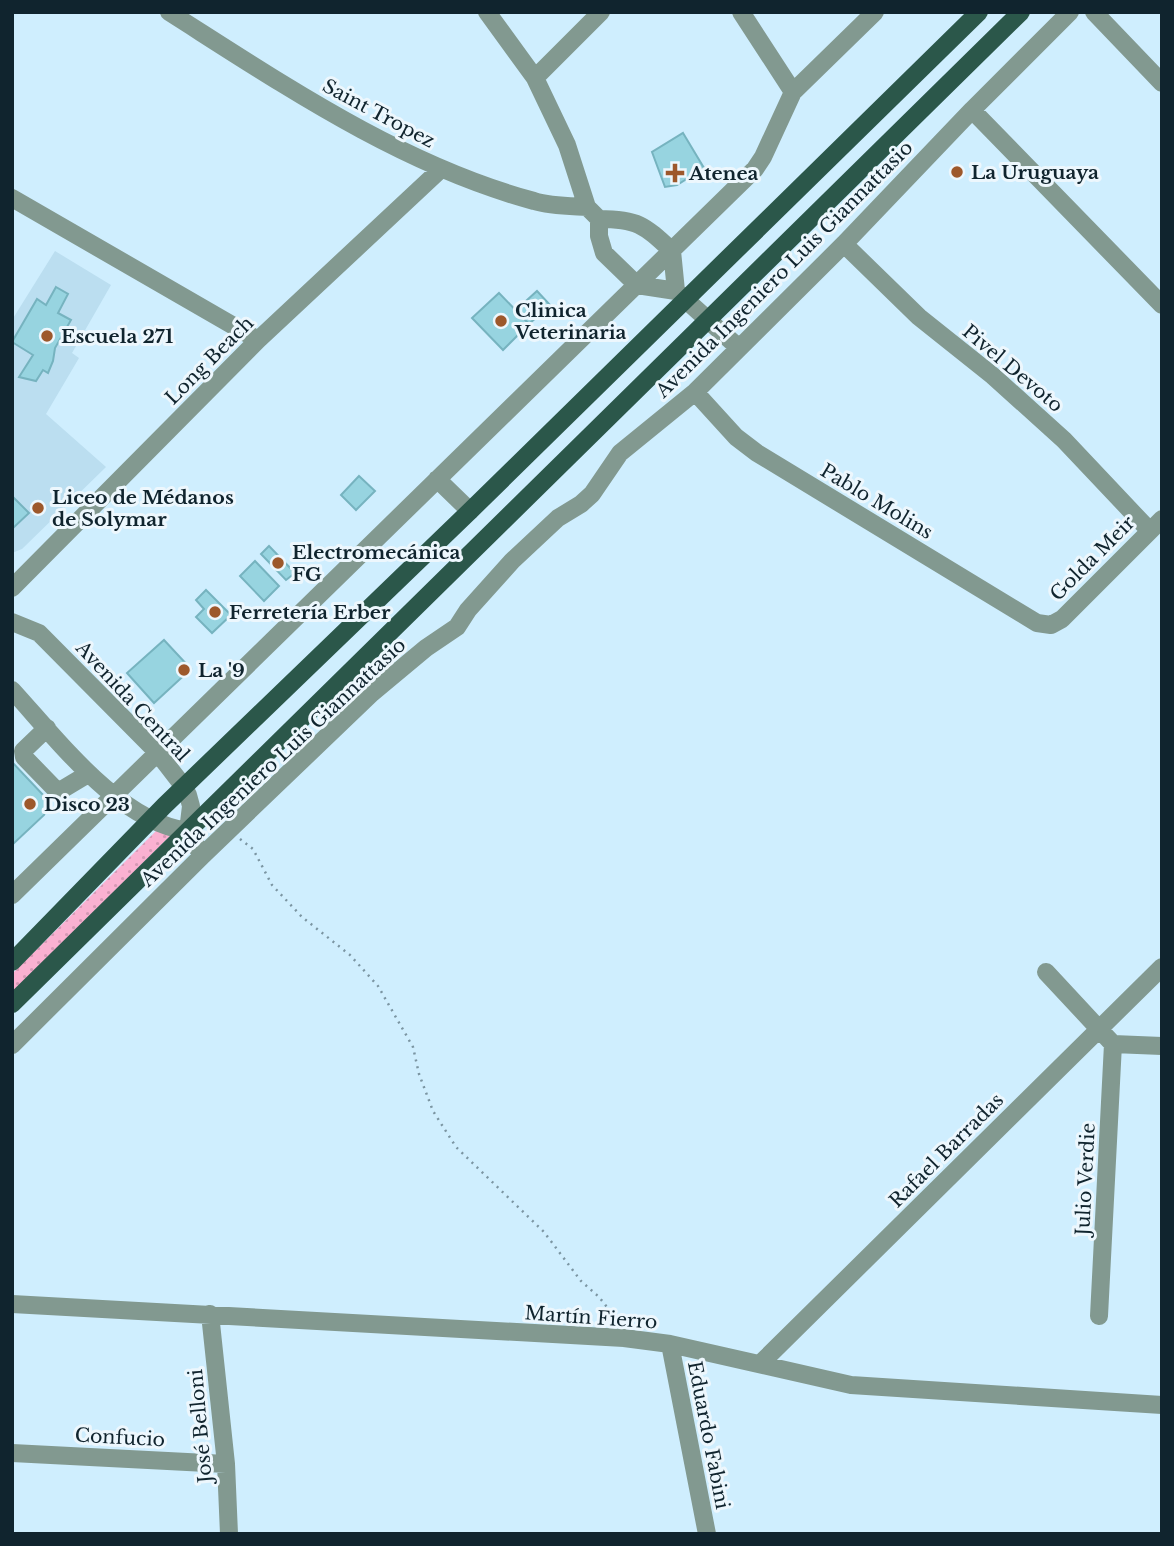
<svg xmlns="http://www.w3.org/2000/svg" width="1174" height="1546" font-family="'Libre Baskerville',serif">
<style>
.built{fill:#bbdef0}
.grass{fill:url(#grass-dots)}
.building{fill:#97d4e0;stroke:#76b3bf;stroke-width:2}
.lines{fill:none;stroke-linecap:round;stroke-linejoin:round}
.path{stroke:#7b95a2;stroke-width:2.5;stroke-dasharray:2 5;stroke-linecap:butt}
.minor{stroke:#829990;stroke-width:18}
.major{stroke:#2b574a;stroke-width:18}
.poi-dot{fill:#9d582b;stroke:#edf7fd;stroke-width:2.5}
.labels{text-anchor:middle;stroke-width:6;stroke-linejoin:round;paint-order:stroke}
.street-label{font-size:19px;fill:#10242e;stroke:#edf7fd}
.poi-label{font-size:19px;font-weight:bold;fill:#10242e;stroke:#edf7fd;text-anchor:start}
</style>
<defs>
<pattern id="grass-dots" width="8" height="8" patternUnits="userSpaceOnUse" patternTransform="scale(1.75)"><rect width="8" height="8" fill="#fab1d1"/><path d="M2 2h.1M6 6h.1" fill="none" stroke="#d598b4" stroke-width="1.8" stroke-linecap="round"/></pattern>
</defs>
<rect width="100%" height="100%" fill="#cfeefe"/>
<path class="built" d="M55,251L111,285L72,353L79,358L46,414L106,467L22,549L12,553V320Z"/>
<path class="grass" d="M161,826L171,835L12,993V974Z"/>
<path class="building" d="M683,133L704,168L677,185L665,187L652,152Z
M56,287L68,294L58,313L71,320L55,348L53,361L48,373L43,370L36,381L19,377L33,355L12,342L37,299L46,305Z
M537,291L550,305L529,324L516,310Z
M499,293L529,324L503,350L472,318Z
M359,476L375,491L356,510L341,495Z
M12,496L29,513L12,529Z
M269,546L295,573L286,580L261,554Z
M255,561L279,586L264,601L240,576Z
M206,590L231,615L212,633L196,617L204,609L196,600Z
M164,640L191,669L154,703L127,673Z
M12,762L46,798L48,806L44,815L12,845Z"/>
<g class="lines">
<path class="path" d="M240,839L253,849L272,885L302,917L350,955L378,986L413,1047L419,1074L433,1111L456,1147L544,1232L581,1281L599,1297L618,1321"/>
<path class="minor" d="M169,12C284,85 401,165 534,201C550,206 570,206 587,207
M487,12L535,78L567,145L587,207L599,219C638,219 644,225 672,251L676,291
M741,12L793,92
M1094,12L1162,83
M535,78L601,12
M972,110L1162,305
M12,198L258,340
M599,219V236L604,253L637,285L676,291L739,348
M844,244L919,317L993,376L1064,440L1149,530
M695,392L736,437L757,453L1037,623L1051,625L1062,619L1162,519
M437,479L470,511
M12,588L258,340L441,169
M12,622L39,633L157,752L184,787L188,795L191,806L188,831L202,856
M12,690C57,739 119,822 188,831
M47,728L23,751L24,757L56,790L63,789L88,774
M12,895L755,169L763,157L793,92L875,12
M1046,972L1113,1044L1162,1046
M12,1045L202,856L372,693L426,648L457,627L468,610L512,561L558,518L581,504L592,494L620,453L695,392L844,244L972,110L1070,12
M12,1304L624,1338L670,1344L851,1385L1162,1405
M210,1314L226,1464L229,1534
M1099,1316L1113,1044
M670,1344L707,1534
M761,1363L1162,967
M12,1453L226,1464"/>
<path class="major" d="M12,962L164,806L470,511L979,12
M12,1004L1021,12"/>
</g>
<g class="poi-dot">
<circle cx="957" cy="172" r="7"/>
<path d="M671.5 162.5h7v7h7v7h-7v7h-7v-7h-7v-7h7z"/>
<circle cx="501" cy="321" r="7"/>
<circle cx="47" cy="336" r="7"/>
<circle cx="38" cy="508" r="7"/>
<circle cx="278" cy="563" r="7"/>
<circle cx="215" cy="612" r="7"/>
<circle cx="184" cy="670" r="7"/>
<circle cx="30" cy="804" r="7"/>
</g>
<g class="labels">
<g class="street-label">
<text transform="translate(379 113) rotate(28)" y="7">Saint Tropez</text>
<text transform="translate(784 269) rotate(-45)" y="7">Avenida Ingeniero Luis Giannattasio</text>
<text transform="translate(209 360) rotate(-45)" y="7">Long Beach</text>
<text transform="translate(1013 368) rotate(40)" y="7">Pivel Devoto</text>
<text transform="translate(877 501) rotate(31)" y="7">Pablo Molins</text>
<text transform="translate(1092 558) rotate(-45)" y="7">Golda Meir</text>
<text transform="translate(133 701) rotate(47)" y="7">Avenida Central</text>
<text transform="translate(273 762) rotate(-43)" y="7">Avenida Ingeniero Luis Giannattasio</text>
<text transform="translate(946 1150) rotate(-45)" y="7">Rafael Barradas</text>
<text transform="translate(1085 1179) rotate(-87)" y="7">Julio Verdie</text>
<text transform="translate(591 1317) rotate(4)" y="7">Martín Fierro</text>
<text transform="translate(200 1426) rotate(-95)" y="7">José Belloni</text>
<text transform="translate(709 1435) rotate(79)" y="7">Eduardo Fabini</text>
<text transform="translate(120 1437) rotate(3)" y="7">Confucio</text>
</g>
<g class="poi-label">
<text x="971" y="179">La Uruguaya</text>
<text x="689" y="180">Atenea</text>
<text x="515" y="317">Clinica<tspan x="515" dy="22">Veterinaria</tspan></text>
<text x="61" y="343">Escuela 271</text>
<text x="52" y="504">Liceo de Médanos<tspan x="52" dy="22">de Solymar</tspan></text>
<text x="292" y="559">Electromecánica<tspan x="292" dy="22">FG</tspan></text>
<text x="229" y="619">Ferretería Erber</text>
<text x="198" y="677">La '9</text>
<text x="44" y="811">Disco 23</text>
</g>
</g>
<rect width="1174" height="1546" fill="none" stroke="#10242e" stroke-width="28"/>
</svg>
